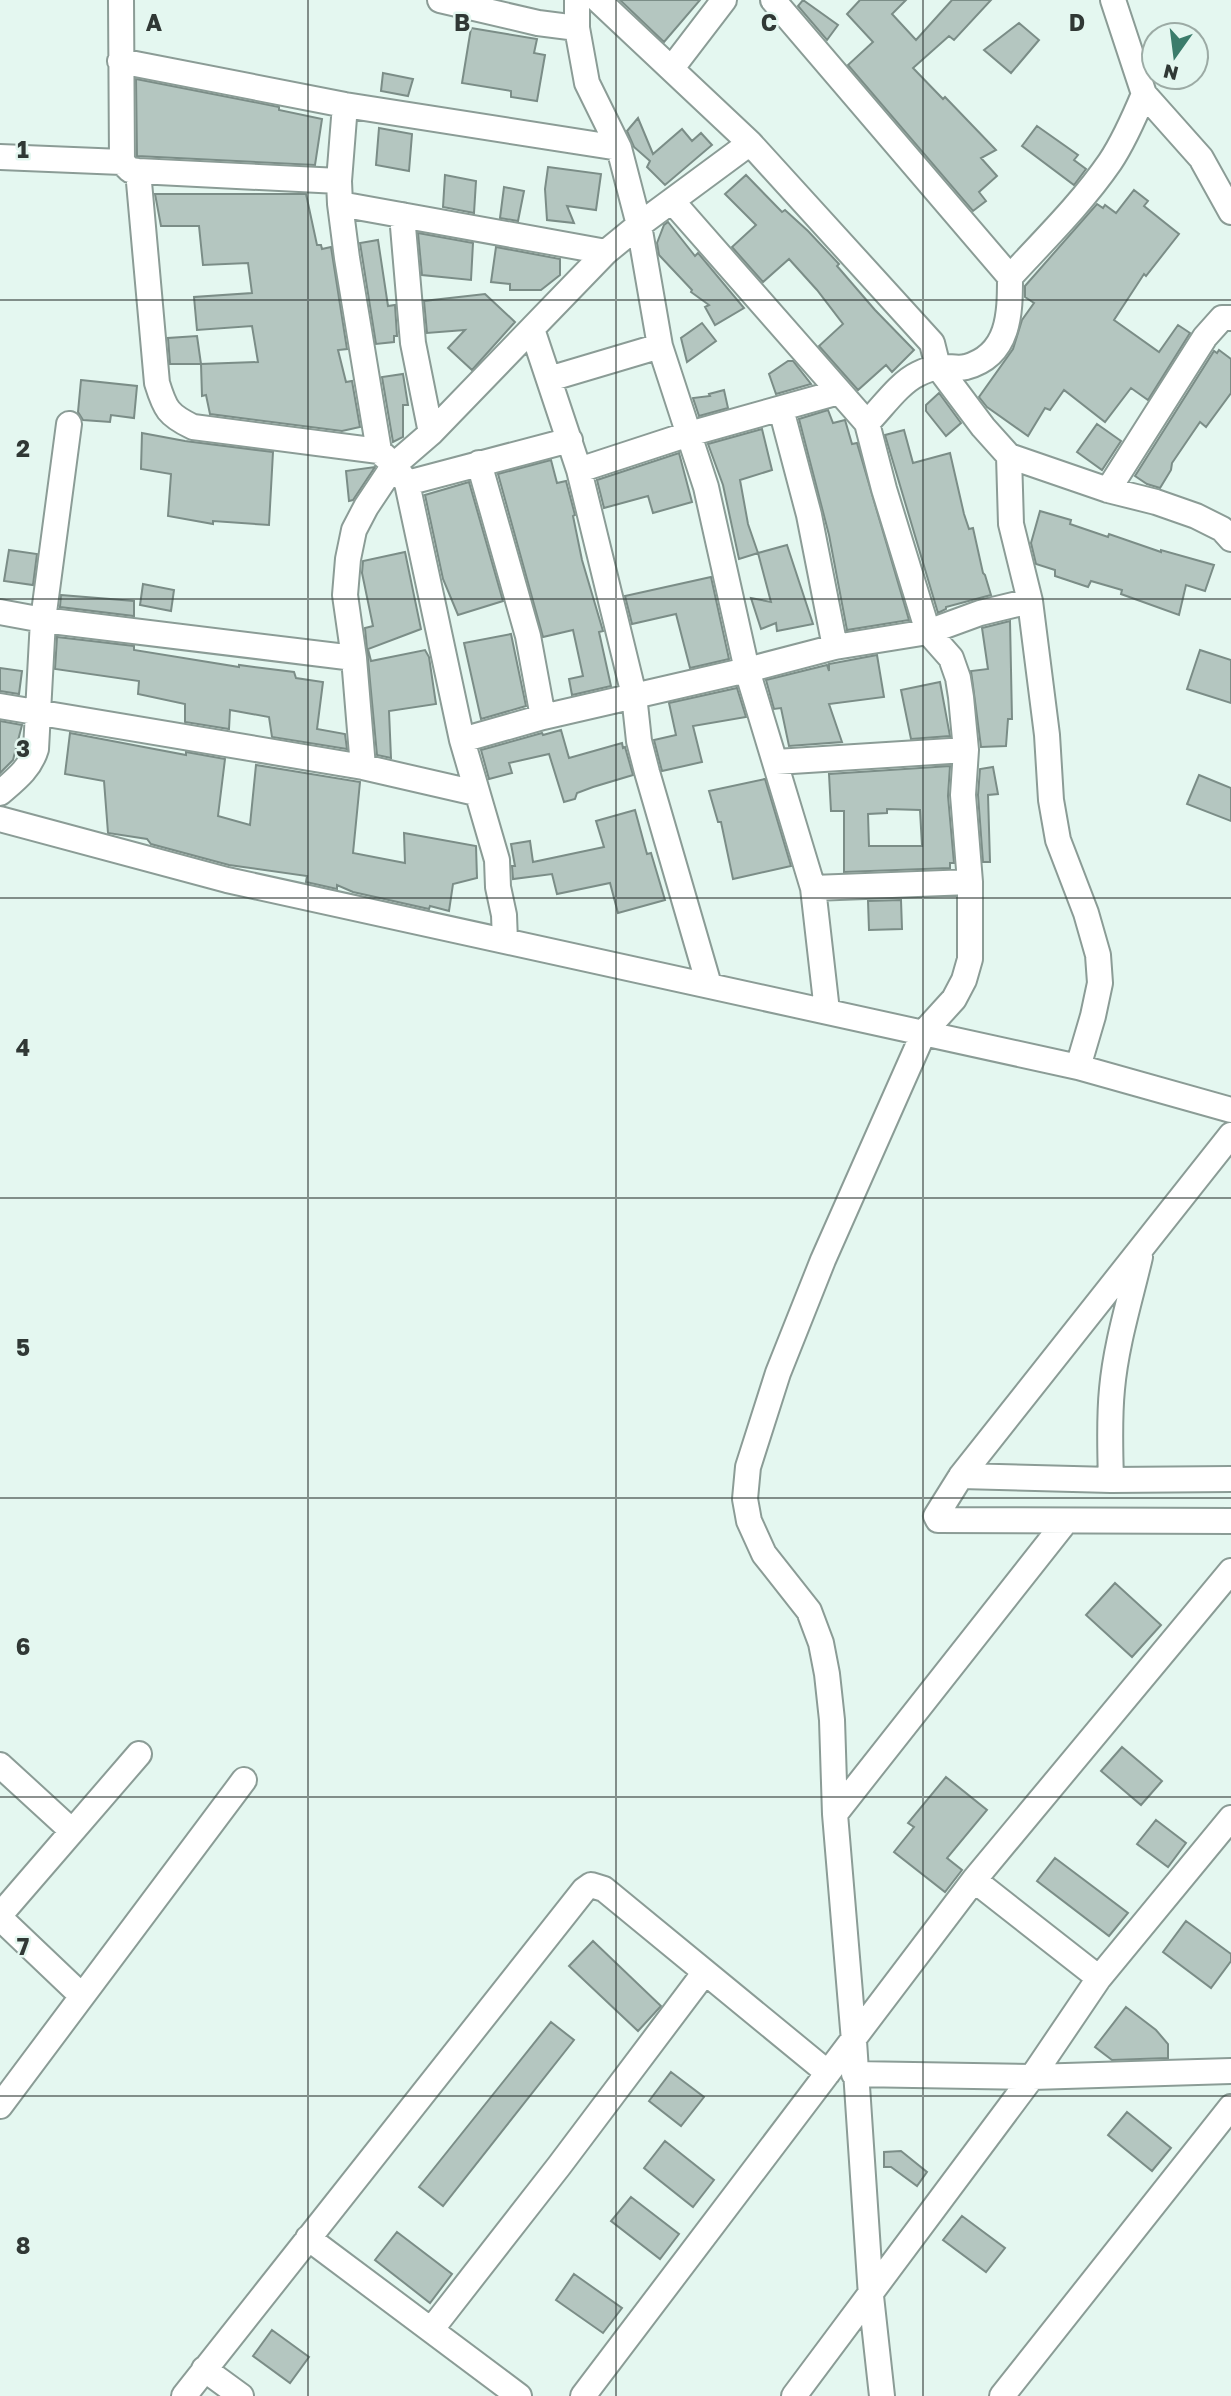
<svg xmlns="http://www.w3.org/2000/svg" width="1231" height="2396" font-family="'Golos Text',sans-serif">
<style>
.building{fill:#b4c6c0;stroke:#7b8d87;stroke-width:2;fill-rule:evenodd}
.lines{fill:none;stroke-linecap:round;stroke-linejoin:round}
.minor-casing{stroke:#8b9c96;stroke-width:28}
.minor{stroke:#fff;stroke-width:24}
.grid{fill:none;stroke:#303835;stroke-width:2;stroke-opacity:0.55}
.grid-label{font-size:23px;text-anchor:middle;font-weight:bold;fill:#303835;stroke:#e4f7f0;stroke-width:5;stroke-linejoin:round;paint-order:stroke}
</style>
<rect width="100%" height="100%" fill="#e4f7f0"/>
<path class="building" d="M620,0H700L664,42Z
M803,0L838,25L827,40L798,6Z
M860,0H906L892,14L916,40L952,0H991L954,40L949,36L913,68L943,99L945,97L996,150L981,158L997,176L979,192L986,201L973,211L848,65L873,42L847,14Z
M1019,23L1039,40L1011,73L984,50Z
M471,28L537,39L534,53L545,55L537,101L511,97V91L462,83Z
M383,73L413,79L408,96L381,91Z
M136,79L279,107V110L322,119L315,165L137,156Z
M638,118L653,154L682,129L692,141L701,133L712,145L665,185L647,167L650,161L634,147L627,131Z
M1037,126L1078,155L1074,160L1086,169L1074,185L1022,146Z
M379,128L412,134L409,171L376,165Z
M548,167L601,174L596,210L567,206L574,223L547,220L545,189Z
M445,175L476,181L474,213L443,207Z
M746,175L782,212L785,210L808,231L839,264L837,266L875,310L914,350L892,372L886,365L858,390L819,346L843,324L817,290L789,259L763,282L732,247L756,225L725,194Z
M504,187L524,191L518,221L500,218Z
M1134,190L1148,201L1144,206L1179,234L1146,276L1144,274L1114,320L1159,352L1178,325L1190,333L1148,400L1131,388L1105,422L1064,390L1050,410L1045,408L1028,436L987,407L979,397L1013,349L1022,320L1034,303L1025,297V286L1097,204L1103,208L1105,205L1116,213Z
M155,194H306L317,245H321L322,249L331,247L347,349L338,350L346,382L352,381L360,427L342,431L210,414L206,395L202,396L201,364L258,362L252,326L197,330L194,297L252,293L248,263L203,265L199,226H161Z
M668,222L695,256L698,253L744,308L715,325L705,307L709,305L691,292L692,290L659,255L657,243L664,225Z
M418,233L473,243L471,280L422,275Z
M378,240L388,306L395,305L397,336H394V342L376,344L360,243Z
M496,247L560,259V275L541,290H510V284L491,282Z
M485,294L515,322L472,370L448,348L465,330L427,333L424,301Z
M702,323L716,341L687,362L681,338Z
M197,336L201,364H170L168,338Z
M1219,350L1231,359V393L1206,427L1200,422L1172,463L1171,470L1160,488L1147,484L1135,476L1214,351L1217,353Z
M788,361H793L811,384L776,394L769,374Z
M403,374L408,405H403V437L393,442L382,377Z
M81,380L137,386L134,418L111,415L110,422L83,420L78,412Z
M724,390L728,408L699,416L693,398L710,396L709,394Z
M939,393L961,423L946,436L926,411V405Z
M828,410L833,423L845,420L852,444L857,443L909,620L847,630L829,535L799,419Z
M1097,424L1121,441L1102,470L1077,452Z
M762,429L772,470L740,480L748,524L758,553L739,559L723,485L708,444Z
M904,430L913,463L950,453L964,514L969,529L973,528L983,573L985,575L991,595L946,607V609L938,613L885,435Z
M142,433L185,441L273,452L269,525L213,521V524L168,516L171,474L141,469Z
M679,453L692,502L653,513L648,496L604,508L597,480Z
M551,460L557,483L566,481L575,515L573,516L582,560L603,631L599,632L611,686L572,695L569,679L583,676L573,630L543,637L498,474Z
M375,467L353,500L349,501L346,471Z
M469,482L503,601L458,615L443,579L425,495Z
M1040,511L1071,520L1070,524L1108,537L1109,534L1161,552V550L1214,565L1205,591L1186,585L1179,615L1121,594L1122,590L1091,581L1088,587L1055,576V570L1036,564L1031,543Z
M787,545L813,624L777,631L776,623L761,629L751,598L771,602L758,553Z
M9,550L37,554L33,585L4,581Z
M405,552L421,629L368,649L371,661L425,650L429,657L436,704L389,711L391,758L377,755L365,628L373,626L362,573L363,561Z
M711,577L729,659L690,668L676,614L632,624L625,596Z
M143,584L174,590L171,611L140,605Z
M61,595L134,601V616L60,607Z
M1010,621L1012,719H1008L1006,746L981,747L971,671L988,669L982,628Z
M511,634L526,706L481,719L464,643Z
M57,637L134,646V650L239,667V665L294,672L296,678L323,682L317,729L345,734L347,749L272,737L269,717L230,710L229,729L185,722V704L138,694L139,681L55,669Z
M1200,650L1231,660V703L1187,689Z
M877,655L884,697L829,704L842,742L789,746L781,708L774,709L766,680L827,665L829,671V664Z
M0,668L22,671L19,694L0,691Z
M940,682L950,736L911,739L901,690Z
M737,688L746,717L693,726L702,762L662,771L654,740L676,735L669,703Z
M0,721L22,725L13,760L0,773Z
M561,730L569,758L622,743L623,748L625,747L633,775L593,787L577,793L575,799L564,802L549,754L509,763L512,773L489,779L481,750L542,733L543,735Z
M70,733L186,755V752L225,759L218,816L250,825L256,765L360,782L353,853L405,863L404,833L476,846L477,878L453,884L449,911L430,906L429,909L353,892L337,885V889L306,882L307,876L229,865L151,844L147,839L108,833L104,781L65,774Z
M950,766L948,796L954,863H950V868L844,872V811H831L829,774ZM887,809L920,810L922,846H869L868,814L887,813Z
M993,767L998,794L988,795L990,862H983L978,795L980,769Z
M1199,775L1231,788V821L1187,804Z
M765,779L791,866L733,879L721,822H718L709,791Z
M635,810L647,854L651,853L665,900L618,913L610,883L557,894L552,874L513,879L512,866H515L511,844L530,841L533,862L604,847L596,821Z
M901,900L902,929L869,930L868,901Z
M1115,1583L1161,1625L1132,1657L1086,1615Z
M1122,1747L1162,1781L1141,1805L1101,1771Z
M946,1777L987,1810L947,1858L962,1870L945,1892L894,1852L914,1827L908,1823Z
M1156,1820L1186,1843L1168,1867L1137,1844Z
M1055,1858L1128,1913L1109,1936L1037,1881Z
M1186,1921L1231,1954V1961L1211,1988L1163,1952Z
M593,1941L661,2006L638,2031L569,1966Z
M1126,2007L1156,2030L1168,2044V2058L1112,2060L1095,2047Z
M551,2022L574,2040L443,2206L419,2187Z
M671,2072L704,2097L681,2126L649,2101Z
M1127,2112L1171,2148L1152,2171L1108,2135Z
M665,2141L714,2180L693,2207L644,2168Z
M901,2151L927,2172L917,2186L891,2167H884V2152Z
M631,2197L679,2234L660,2259L611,2221Z
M962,2216L1005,2248L986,2272L943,2240Z
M397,2232L452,2274L430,2303L375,2260Z
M574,2274L622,2308L603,2333L556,2300Z
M272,2330L309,2357L290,2383L253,2356Z"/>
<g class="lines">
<defs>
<path id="minor" d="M121,0L122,162L130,170L138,171L339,181
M440,0L538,23L577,28
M577,0V28L587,83L619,148L639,225L660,346L706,487L747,670L813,888L827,1011
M598,0L750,143L932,343L938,367L983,427L1009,456L1108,490L1156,502L1196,516L1222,529L1231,539
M773,0L1010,277C1010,313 1010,355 966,367C957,369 948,366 939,367C932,368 924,371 918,374C899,383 882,408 867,423
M120,61L345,105L619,148
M672,68L724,0
M1144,94L1201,158L1231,212
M345,105L339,181L340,204L347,258L379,451L394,465L407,483L462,740L497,860L498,887L504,915L505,941
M0,157L122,162
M138,171L157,383C165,409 168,415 193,427L379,451
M672,201L867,423L884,489L928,632L951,658L958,678L961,697L966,750L963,795L970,882V959L964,980L954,999L924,1032L823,1260L778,1373L748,1467L745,1499L749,1521L764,1554L809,1611L821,1643L827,1674L832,1720L835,1814L854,2041L871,2296L882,2396
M340,204L606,252
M402,215L413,343L431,433
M1010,277C1044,240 1081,204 1110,162C1124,141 1134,118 1144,94L1113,0
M532,329L579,470L634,695L639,741L647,772L709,985
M549,379L660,346
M781,409L809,515L835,647
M1009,456L1011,524L1030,601
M479,463L528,636L543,717
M579,470L689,434L839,392
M407,483L570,440
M1108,490L1205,337L1222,318H1231
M0,612L43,620L354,658
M0,706L363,767L476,793
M462,740L543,717L747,670L835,647L928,632L980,613L1030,601L1047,735L1051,800L1058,840L1086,913L1098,955L1100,983L1093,1016L1078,1067
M776,762L966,750
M363,767L354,658L345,595L348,559L354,530L366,507L394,465L431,433L606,252L639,225L750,143
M0,793C15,780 30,769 36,749L43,620L69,424
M0,819L227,880L1078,1067L1231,1110
M813,888L970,882
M1231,1135L961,1476L936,1516L938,1520L1231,1521
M961,1476L1111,1480L1231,1479
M1111,1480C1110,1450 1109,1419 1112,1389C1116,1344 1130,1300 1140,1257
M0,1765L72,1831
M835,1814L1066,1521
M974,1880L1099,1978
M0,1915L139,1754
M0,1918L82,1996
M854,2074L1032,2077L1231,2071
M0,2106L244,1780
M308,2238L519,2396
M431,2330L559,2166L705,1972
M204,2369L241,2396
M184,2396L584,1890L591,1885L604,1889L828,2073
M583,2396L974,1880L1231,1571
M794,2396L1032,2077L1099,1978L1231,1818
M1002,2396L1231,2107"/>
</defs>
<use href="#minor" class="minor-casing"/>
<use href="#minor" class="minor"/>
</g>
<path class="grid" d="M308,0V2396M616,0V2396M923,0V2396M0,300H1231M0,599H1231M0,898H1231M0,1198H1231M0,1498H1231M0,1797H1231M0,2096H1231"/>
<g class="grid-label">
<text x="154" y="31">A</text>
<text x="462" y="31">B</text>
<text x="769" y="31">C</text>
<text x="1077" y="31">D</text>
<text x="23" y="158">1</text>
<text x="23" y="457">2</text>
<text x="23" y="757">3</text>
<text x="23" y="1056">4</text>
<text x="23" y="1356">5</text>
<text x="23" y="1655">6</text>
<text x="23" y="1955">7</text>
<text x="23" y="2254">8</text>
</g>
<g transform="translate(1175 56) rotate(194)"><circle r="33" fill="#e4f7f0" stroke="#9caba5" stroke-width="2"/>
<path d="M0-5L12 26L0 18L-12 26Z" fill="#3b7c6b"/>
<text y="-10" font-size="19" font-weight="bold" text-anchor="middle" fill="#303835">N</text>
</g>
</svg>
